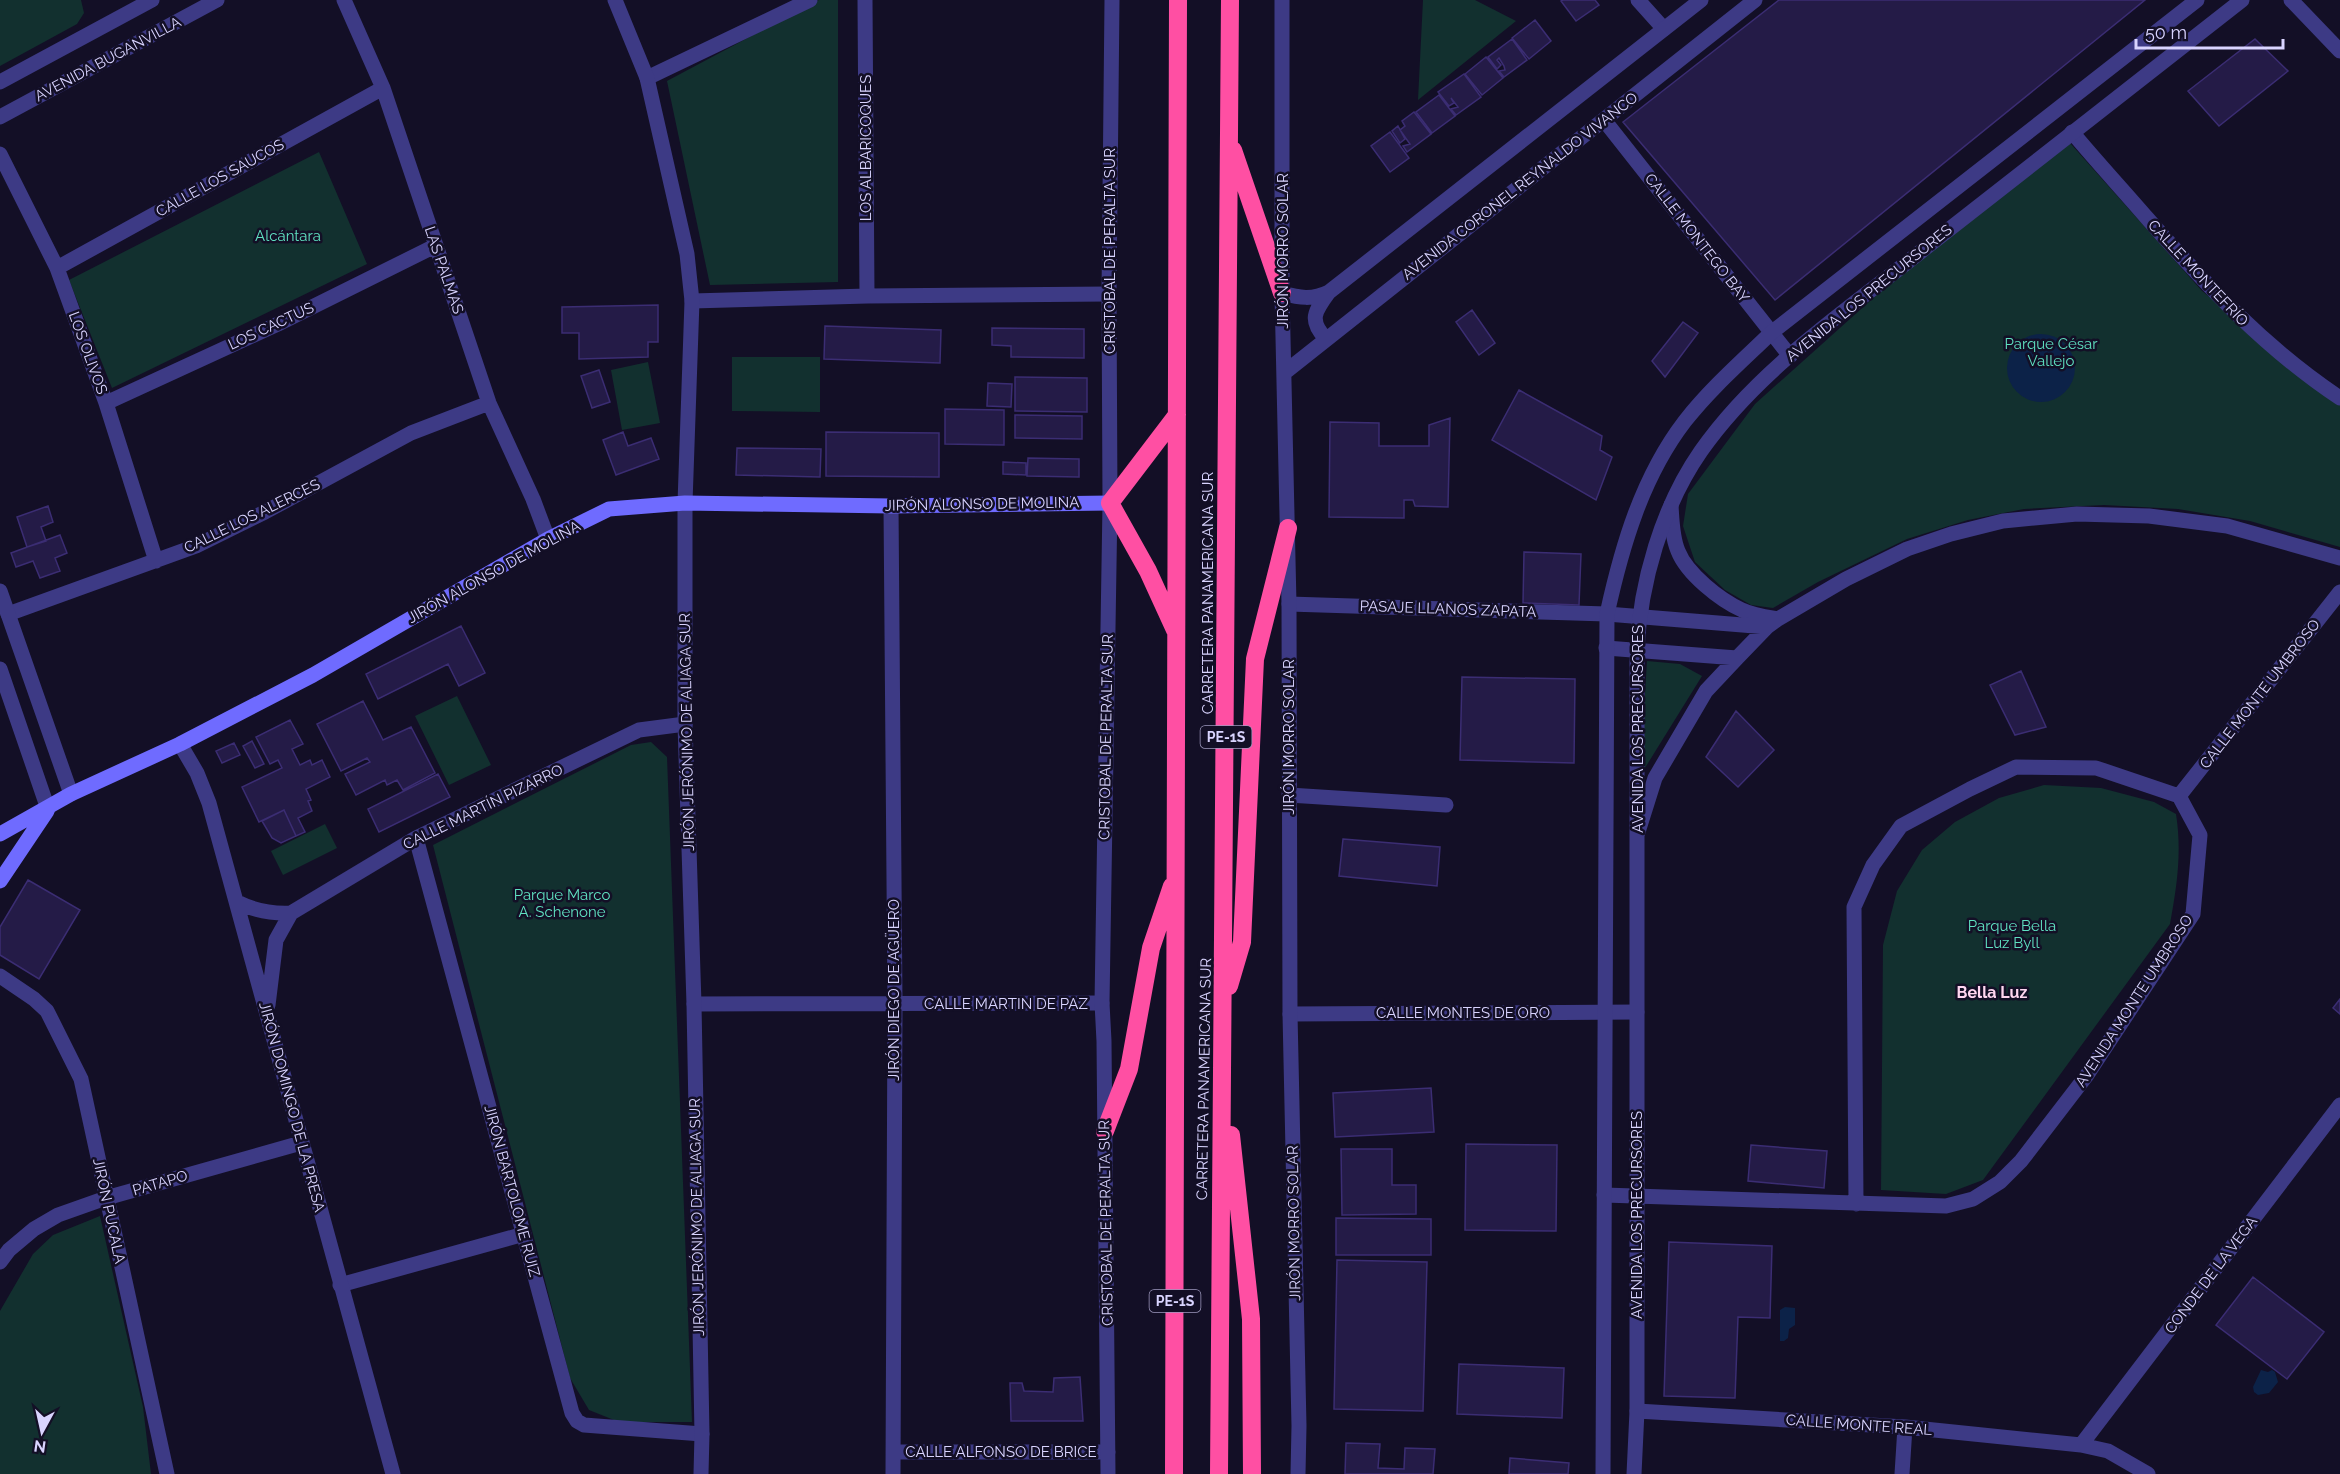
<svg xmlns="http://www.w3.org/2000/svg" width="2340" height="1474" viewBox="0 0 2340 1474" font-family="Raleway,sans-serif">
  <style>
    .green { fill: #12302f }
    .water { fill: #0c2248 }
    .building { fill: #241b47; stroke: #3b2d73; stroke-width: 1.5 }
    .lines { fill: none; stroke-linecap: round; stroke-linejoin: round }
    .pedestrian { stroke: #3d3a85; stroke-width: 15 }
    .minor { stroke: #3d3a85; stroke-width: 15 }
    .tertiary { stroke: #3d3a85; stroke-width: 15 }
    .secondary { stroke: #6f6bff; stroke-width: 15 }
    .motorway { stroke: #ff4fa3; stroke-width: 18 }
    .labels { text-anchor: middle; stroke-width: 5; stroke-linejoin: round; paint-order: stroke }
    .shield { fill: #130f26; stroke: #9e99be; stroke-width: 1.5 }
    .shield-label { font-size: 14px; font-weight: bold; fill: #d9d4ff }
    .street-label { font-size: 15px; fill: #d9d4ff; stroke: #130f26 }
    .park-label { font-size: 15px; fill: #5fe0c0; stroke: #130f26 }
    .neighbourhood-label { font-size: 16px; font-weight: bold; fill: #ffd6f0; stroke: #130f26 }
  </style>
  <rect width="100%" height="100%" fill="#130f26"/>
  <path class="green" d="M0,0H81L84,13L77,24L0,66Z
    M819,0H838V282L710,285L667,81Z
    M1423,0H1475L1516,21L1418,100Z
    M2070,143L2202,291L2340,401V547L2250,521L2178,509L2104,505L2024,509L1968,520L1907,539L1818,582L1773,608L1751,605L1725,590L1695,562L1683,526L1688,494L1755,404L1899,275Z
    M319,152L367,264L112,388L69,280Z
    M732,357H820V412L732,411Z
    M648,362L660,423L622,430L611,370Z
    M1647,661L1680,664L1702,676L1640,776Z
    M457,696L491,765L449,785L415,716Z
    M651,742L667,757L692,1422H619L589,1410L570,1378L433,845L631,745Z
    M2044,785L2101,788L2154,802L2176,814C2182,852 2177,886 2170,924L1983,1180L1946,1194L1881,1190L1883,945L1897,891L1922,850L1955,822L1999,798Z
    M325,824L337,848L283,875L271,851Z
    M100,1216L143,1407L151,1474H0V1311L33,1254L53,1235Z"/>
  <path class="water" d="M2007 368a34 34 0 1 1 68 0a34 34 0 1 1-68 0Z
    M1785,1307L1795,1308V1325L1789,1329L1788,1338L1784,1341H1780V1310Z
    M2261,1370L2268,1372L2272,1370L2275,1372L2278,1382L2269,1393L2258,1395L2254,1392L2253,1387Z"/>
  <path class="building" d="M1563,0H1595L1599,5L1576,21L1561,1Z
    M1779,0H2145L1775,300L1623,122Z
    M1535,20L1551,41L1529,59L1512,38Z
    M1512,39L1527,60L1504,77L1499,71L1505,70L1504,66L1499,58L1497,60L1501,65L1497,69L1488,57Z
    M2255,39L2288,71L2219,126L2188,91Z
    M1486,57L1503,78L1482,95L1465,74Z
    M1464,74L1481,97L1456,115L1451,109L1458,107L1451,98L1454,103L1449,106L1438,92Z
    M1439,95L1455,116L1432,133L1416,112Z
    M1414,112L1431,134L1407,152L1403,146L1410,144L1400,130L1405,126L1402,121Z
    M1398,126L1405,139L1400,143L1392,131Z
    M1390,132L1409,158L1390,172L1371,146Z
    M658,305V342H648V357L579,359V333H562V307Z
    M1472,310L1495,343L1479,355L1456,322Z
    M1683,322L1698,333L1665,377L1652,361Z
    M825,326L941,330L940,363L824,359Z
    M992,328L1084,329V358L1011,357V346L992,345Z
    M599,370L610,402L592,408L581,376Z
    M1015,377L1087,378V412L1015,411Z
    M988,383L1012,384L1011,407L987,406Z
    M1519,390L1602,436L1600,450L1612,457L1596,500L1492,440Z
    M945,409L1004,410V445L945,444Z
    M1015,415L1082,416V439L1015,438Z
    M1450,418L1448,507L1415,506L1413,500H1404V518L1329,517L1330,422L1379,423V446H1429V425Z
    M623,432L628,446L651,438L659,459L616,475L603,440Z
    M826,432L939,433V477L826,476Z
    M737,448L821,449L820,477L736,475Z
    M1028,458L1079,459V477L1027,476Z
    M1003,462L1026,463V475L1003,474Z
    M48,506L53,522L41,527L46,541L27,547L17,517Z
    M60,535L67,553L55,558L60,571L40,578L33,561L16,567L11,553Z
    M1524,552L1581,554L1579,605L1523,603Z
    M461,626L485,673L459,686L448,664L378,699L366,674Z
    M2021,671L2046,727L2015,735L1990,685Z
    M1462,677L1575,679L1574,763L1460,760Z
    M363,701L383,740L411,727L435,773L403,790L397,780L387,785L385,780L356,795L345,774L370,762L367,758L341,771L317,724Z
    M1736,711L1774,750L1738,787L1706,757Z
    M290,720L303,744L292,749L300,765L310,760L312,765L322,760L330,777L306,789L311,800L308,801L312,811L298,818L305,832L296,836L284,810L259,822L242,787L282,768L278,760L270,764L256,737Z
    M252,741L264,764L255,768L243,746Z
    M234,743L240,755L222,763L216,751Z
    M438,774L450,797L379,832L368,809Z
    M284,810L296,836L281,843L272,838L262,821Z
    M1343,839L1440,847L1437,886L1339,876Z
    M28,880L80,910L39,979L0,955V927Z
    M2340,999V1014L2333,1008Z
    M1431,1088L1434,1132L1335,1137L1333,1093Z
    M1466,1144L1557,1145L1556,1231L1465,1230Z
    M1751,1145L1827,1151L1824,1188L1748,1181Z
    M1341,1149H1392V1185H1416V1214L1342,1215Z
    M1336,1218L1431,1219V1255H1336Z
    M1669,1242L1772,1246L1770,1318L1738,1317L1735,1398L1664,1396Z
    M1337,1260L1427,1262L1423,1411L1334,1409Z
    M2253,1277L2324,1332L2287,1379L2216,1325Z
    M1459,1364L1564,1368L1562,1418L1457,1414Z
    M1080,1377L1083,1421H1011L1010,1383H1022L1024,1391L1053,1392L1054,1378Z
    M1346,1443L1380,1444L1378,1468L1404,1469L1405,1448L1435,1449L1433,1474H1345Z
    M1510,1458L1569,1463L1568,1474H1509Z"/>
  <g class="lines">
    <path class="pedestrian" d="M1289,604L1607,614
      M340,1285L524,1234"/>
    <path class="minor" d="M344,0L383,88L489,403L533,499L548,539
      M865,0L867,296
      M1638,0L1664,29
      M2291,0L2340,51
      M647,78L810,0
      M1604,120L1790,356
      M2072,132C2096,161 2122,189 2147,218C2206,285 2266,349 2340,398
      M0,154L57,268L106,403L156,561
      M57,268L383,88
      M692,301L867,296L1109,294
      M106,403L278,324L435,246
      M1671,505C1672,520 1672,537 1678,551C1687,574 1720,600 1742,610C1752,615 1766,617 1778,619
      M891,506L895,1004L893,1474
      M8,614L196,546L265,512L411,433L489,403
      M1607,614L1767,627
      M1606,648L1737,658
      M180,744L197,773L209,803L393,1474
      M1289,795L1446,805
      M2179,796L2340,592
      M1638,832L1655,778L1706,691L1737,658L1767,627L1778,619L1846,579L1907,549L1951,534L2003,521L2077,514L2149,516L2227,526L2340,558
      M416,838L572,1413L577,1421L584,1425L702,1434
      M237,902C255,911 271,914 291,913L416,838L639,730L685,724
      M694,1004L1102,1003
      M268,1005L276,940L291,913
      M1290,1014L1637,1012
      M1604,1195L1946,1206L1973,1199L2000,1182L2021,1161L2087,1075L2193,914L2200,835L2179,796L2096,768L2016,767L1970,789L1901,826L1873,865L1854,907L1856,1204
      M0,1262L9,1250L34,1229L58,1215L106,1198L301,1143
      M1637,1411L1905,1427L2081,1445L2108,1451L2148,1474
      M2081,1445L2340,1105
      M894,1452H1108
      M1902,1474L1905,1427"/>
    <path class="tertiary" d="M615,0L647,78L687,254L692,301L685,503V724L694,1004L702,1434L701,1474
      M1282,0V293L1289,604L1290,1014L1299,1426L1298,1474
      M0,82L152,0
      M0,117L217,0
      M1282,293C1300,298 1312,300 1329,292L1701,0
      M1326,339C1308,320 1315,311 1329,292
      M1284,373L1755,0
      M0,591L71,794
      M0,669L48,809
      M0,976L34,999L47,1011L81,1079L167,1474
      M1108,1474L1104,1041L1102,1003L1110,503L1109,294L1112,0
      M1603,1474L1607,614C1622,546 1642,477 1685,421C1711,388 1742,361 1771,333L2197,0
      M1634,1474L1637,1411V651C1640,583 1662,507 1701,451C1757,371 1843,313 1919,253C2026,168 2134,84 2242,0"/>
    <path class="secondary" d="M0,834L71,794L180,744L313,675L548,539L609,509L685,503L891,506L1110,503
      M0,881L47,811"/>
    <path class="motorway" d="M1233,150L1282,293
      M1175,630L1148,571L1110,503L1177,415
      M1229,986L1242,942L1255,659L1288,528
      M1105,1131L1129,1069L1151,948L1172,886
      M1231,1135L1251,1319L1252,1474
      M1174,1474L1178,0
      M1219,1474L1230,0"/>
  </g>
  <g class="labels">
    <g class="shield">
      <rect x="1200.5" y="726" width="51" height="22" rx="4.5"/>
      <rect x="1149.5" y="1290" width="51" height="22" rx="4.5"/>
    </g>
    <g class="shield-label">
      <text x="1226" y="742">PE-1S</text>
      <text x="1175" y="1306">PE-1S</text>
    </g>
    <g class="street-label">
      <text transform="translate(108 59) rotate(-28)" y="5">AVENIDA BUGANVILLA</text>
      <text transform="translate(866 148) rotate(-90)" y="5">LOS ALBARICOQUES</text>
      <text transform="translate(220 178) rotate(-29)" y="5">CALLE LOS SAUCOS</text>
      <text transform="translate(1520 186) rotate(-38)" y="5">AVENIDA CORONEL REYNALDO VIVANCO</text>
      <text transform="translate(1697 238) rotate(52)" y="5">CALLE MONTEGO BAY</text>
      <text transform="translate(1110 251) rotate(-90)" y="5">CRISTOBAL DE PERALTA SUR</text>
      <text transform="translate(1283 251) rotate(-90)" y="5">JIRÓN MORRO SOLAR</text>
      <text transform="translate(444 270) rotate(71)" y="5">LAS PALMAS</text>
      <text transform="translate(2198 273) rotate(47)" y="5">CALLE MONTEFRÍO</text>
      <text transform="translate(1869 293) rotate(-39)" y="5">AVENIDA LOS PRECURSORES</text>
      <text transform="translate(271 326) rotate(-25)" y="5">LOS CACTUS</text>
      <text transform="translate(88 353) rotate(70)" y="5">LOS OLIVOS</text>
      <text transform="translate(982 504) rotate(-1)" y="5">JIRÓN ALONSO DE MOLINA</text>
      <text transform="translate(252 516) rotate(-26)" y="5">CALLE LOS ALERCES</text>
      <text transform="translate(494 572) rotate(-29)" y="5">JIRÓN ALONSO DE MOLINA</text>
      <text transform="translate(1208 593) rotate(-90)" y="5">CARRETERA PANAMERICANA SUR</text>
      <text transform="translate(1448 609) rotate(2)" y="5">PASAJE LLANOS ZAPATA</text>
      <text transform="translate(2260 694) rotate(-52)" y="5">CALLE MONTE UMBROSO</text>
      <text transform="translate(1638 729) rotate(-90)" y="5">AVENIDA LOS PRECURSORES</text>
      <text transform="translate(687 732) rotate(-91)" y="5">JIRÓN JERÓNIMO DE ALIAGA SUR</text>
      <text transform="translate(1106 737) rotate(-89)" y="5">CRISTOBAL DE PERALTA SUR</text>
      <text transform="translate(1289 737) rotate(-90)" y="5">JIRÓN MORRO SOLAR</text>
      <text transform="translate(483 807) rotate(-26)" y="5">CALLE MARTÍN PIZARRO</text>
      <text transform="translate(894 990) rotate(-90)" y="5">JIRÓN DIEGO DE AGÜERO</text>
      <text transform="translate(2134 1001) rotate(-57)" y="5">AVENIDA MONTE UMBROSO</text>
      <text x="1006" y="1009">CALLE MARTIN DE PAZ</text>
      <text x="1463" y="1018">CALLE MONTES DE ORO</text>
      <text transform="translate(1204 1079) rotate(-89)" y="5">CARRETERA PANAMERICANA SUR</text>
      <text transform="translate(292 1107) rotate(75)" y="5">JIRÓN DOMINGO DE LA PRESA</text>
      <text transform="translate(160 1183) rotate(-16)" y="5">PATAPO</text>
      <text transform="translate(512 1191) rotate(75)" y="5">JIRÓN BARTOLOME RUIZ</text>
      <text transform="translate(109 1211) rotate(78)" y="5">JIRÓN PUCALA</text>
      <text transform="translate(1637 1215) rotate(-90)" y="5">AVENIDA LOS PRECURSORES</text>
      <text transform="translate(697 1217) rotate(-91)" y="5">JIRÓN JERÓNIMO DE ALIAGA SUR</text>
      <text transform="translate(1106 1223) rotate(-91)" y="5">CRISTOBAL DE PERALTA SUR</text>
      <text transform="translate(1294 1223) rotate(-91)" y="5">JIRÓN MORRO SOLAR</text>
      <text transform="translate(2211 1275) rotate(-53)" y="5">CONDE DE LA VEGA</text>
      <text transform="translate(1859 1425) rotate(4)" y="5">CALLE MONTE REAL</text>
      <text x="1001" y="1457">CALLE ALFONSO DE BRICE</text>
    </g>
    <g class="park-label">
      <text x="288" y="241">Alcántara</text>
      <text x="2051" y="349">Parque César<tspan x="2051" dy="17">Vallejo</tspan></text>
      <text x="562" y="900">Parque Marco<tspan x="562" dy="17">A. Schenone</tspan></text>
      <text x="2012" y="931">Parque Bella<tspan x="2012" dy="17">Luz Byll</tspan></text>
    </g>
    <g class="neighbourhood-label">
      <text x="1992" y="998">Bella Luz</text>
    </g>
  </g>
  <g transform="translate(42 1432) rotate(188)" stroke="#130f26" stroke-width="4.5" paint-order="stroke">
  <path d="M0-4.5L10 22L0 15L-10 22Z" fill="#d9d4ff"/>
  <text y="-9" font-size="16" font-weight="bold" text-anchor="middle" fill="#d9d4ff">N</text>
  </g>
  <path d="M2136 39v9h147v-9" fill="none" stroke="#d9d4ff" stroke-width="3"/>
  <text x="2145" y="39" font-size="18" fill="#d9d4ff" stroke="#130f26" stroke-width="4.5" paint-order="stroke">50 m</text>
</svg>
